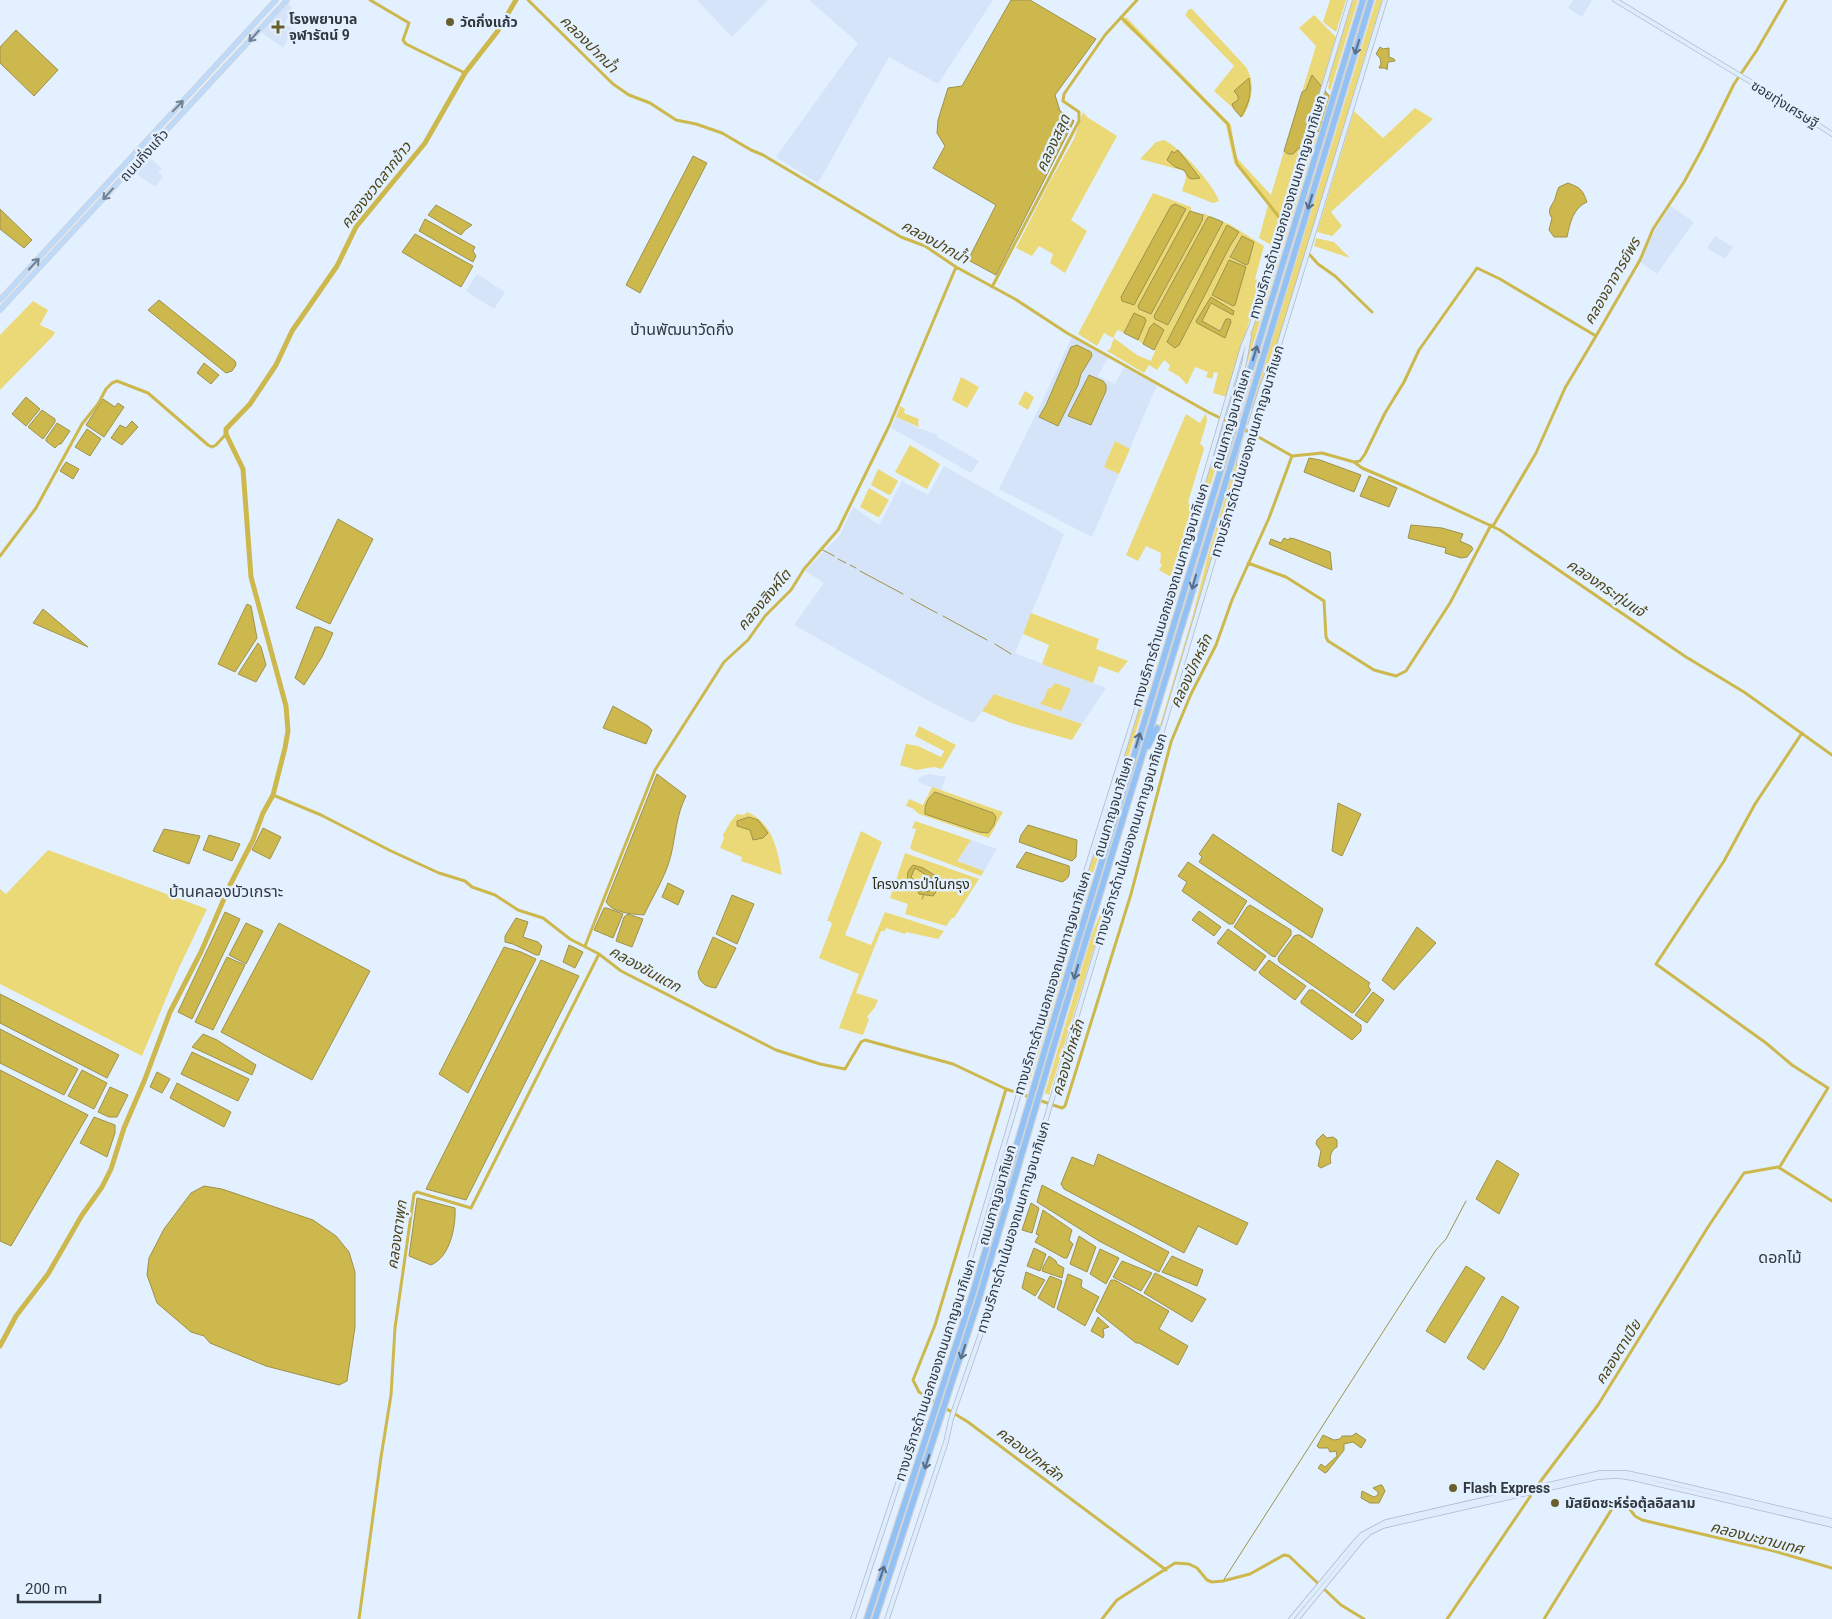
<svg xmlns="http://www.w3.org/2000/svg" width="1832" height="1619" viewBox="0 0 1832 1619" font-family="Roboto,'Noto Sans Thai',sans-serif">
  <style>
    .built { fill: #d5e4f8 }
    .green { fill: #ebd877; fill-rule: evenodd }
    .water { fill: #cdb84e; stroke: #9e924a; fill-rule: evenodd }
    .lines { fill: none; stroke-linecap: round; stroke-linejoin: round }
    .stream { stroke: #9e924a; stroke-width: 1 }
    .canal { stroke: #cdb84e; stroke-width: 3 }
    .river { stroke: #cdb84e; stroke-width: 5 }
    .secondary-casing { stroke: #acbbcd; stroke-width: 5.5 }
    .primary-casing { stroke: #d2d3d5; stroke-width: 6 }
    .motorway-casing { stroke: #d2d3d5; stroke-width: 8 }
    .secondary { stroke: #deecfc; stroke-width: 4 }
    .primary { stroke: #bedafa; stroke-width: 4.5 }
    .motorway { stroke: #92c1f6; stroke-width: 5.5 }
    .motorway-bridge-casing { stroke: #d2d3d5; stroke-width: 8; stroke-linecap: butt }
    .motorway-bridge { stroke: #92c1f6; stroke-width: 5.5 }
    .oneway { stroke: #708193 }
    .oneway2 { stroke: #586f88 }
    .poi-dot { fill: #695f2b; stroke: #e3f0ff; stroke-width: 2 }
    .labels { text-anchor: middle; stroke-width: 5; stroke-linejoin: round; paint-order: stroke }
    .poi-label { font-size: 14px; font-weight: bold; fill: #31383f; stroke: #e3f0ff; text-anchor: start }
    .street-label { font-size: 14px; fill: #31383f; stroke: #e3f0ff }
    .park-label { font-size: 14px; fill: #2e2b18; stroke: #e3f0ff }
    .water-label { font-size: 15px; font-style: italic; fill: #4e461a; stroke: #e3f0ff }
    .quarter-label { font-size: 16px; fill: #31383f; stroke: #e3f0ff }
  </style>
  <rect width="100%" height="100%" fill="#e3f0ff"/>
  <path class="built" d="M697,0H768L732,37Z
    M809,0H993L938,84L889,57L818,183L776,157L858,43Z
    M1573,0H1592L1582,17L1568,8Z
    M288,3L292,7L285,24L293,29L283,48L261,32Z
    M148,156L162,169L158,173L163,176L156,187L133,172Z
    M1670,207H1672L1694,222L1657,274L1640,262L1652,235Z
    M1715,236L1733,247L1725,259L1707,248Z
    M477,274L505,292L494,309L466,291Z
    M1072,337L1108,358L1098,376L1115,384L1124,367L1157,385L1092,537L999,489L1040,406Z
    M896,417L916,427L938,435L937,437L979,461L971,473L891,428Z
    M944,466L1064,534L1015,653L1106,688L1082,724L995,694L973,723L927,700L794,625L824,583L805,571L840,535L853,507L879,525L902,481L928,495Z
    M929,774L946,777L941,791L918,782L920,777Z
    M971,840L997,849L984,871L957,861Z"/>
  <path class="green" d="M1330,0H1346L1336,32L1323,22Z
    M1353,0H1358L1330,91L1328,88L1329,83L1328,79Z
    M1376,0H1382L1276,349L1264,379L1254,409L1252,408L1269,350Z
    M1189,9H1192L1246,67C1256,83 1252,101 1243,117L1214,91L1234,66L1185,15Z
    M1314,15L1336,37L1321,87L1312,76L1306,91L1302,92L1316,46L1299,28Z
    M1126,17L1231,125L1236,157L1271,195L1284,151L1288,154L1318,132L1236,400L1234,399L1251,334L1306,152L1301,150L1273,246L1259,238L1268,205L1234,163L1226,125L1156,53L1122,22Z
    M1415,108L1433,119L1331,212L1342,226L1332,236L1317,232L1354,111L1383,138Z
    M1083,112L1087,117L1117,136L1071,220L1087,231L1065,273L1050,263L1053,254L1039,246L1032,256L1016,248L1049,183L1074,139Z
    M1164,140C1180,147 1214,185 1219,201L1213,203L1182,191L1186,178L1185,172L1181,170L1140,159L1156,142Z
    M1153,193L1191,207V210L1138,306L1157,304L1202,221L1203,213L1211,217H1208L1203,226L1154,316L1169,325L1223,222L1229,224L1264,246L1255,279L1261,281L1227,397L1213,393L1218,373L1214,372L1212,379L1206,377L1208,372L1195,367L1187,385L1180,377L1168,370L1170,365L1164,360L1157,370L1149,365L1144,373L1107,351L1110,349L1114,338L1137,355L1151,361L1155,351L1154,350L1164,330L1150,327L1143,344L1138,340L1146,321L1134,313L1124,333L1119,330L1117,331L1113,338L1104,333L1097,346L1078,334ZM1237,236L1230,246L1179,345L1167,342L1192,294ZM1242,236L1254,242L1248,264L1246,265L1232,259L1230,255ZM1246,267L1235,305L1233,306L1222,301ZM1211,298L1233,315L1211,303L1202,321L1220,331L1221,325L1225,338L1196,321Z
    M1316,238L1334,242L1350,258L1314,246Z
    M33,301L48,310L40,325L55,332L53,336L0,390V335Z
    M961,377L979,387L967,408L952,400Z
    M1025,391L1034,397L1028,410L1018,404Z
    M900,406L905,409L904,413L919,419L918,423L919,427L896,417Z
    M1206,413L1207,421L1200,444L1203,446L1204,449L1188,502L1190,506L1193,507L1173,574L1169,576L1159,570L1162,565L1160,563L1161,553L1146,546L1138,561L1126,555L1186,414L1200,423Z
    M1228,427L1040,1049L1028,1087L1024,1085L1124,752L1157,652L1162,627L1210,468L1216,459L1226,429Z
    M1244,436L1238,461V471L1127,840L1126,839L1192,618L1208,555Z
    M1115,441L1130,449L1119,474L1104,467Z
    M910,445L940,464L927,489L895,472Z
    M878,469L898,481L891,494L889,495L871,485Z
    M869,488L889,500L880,516L878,517L860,507Z
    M1031,613L1099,639L1096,649L1128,661L1118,673L1099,666L1093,683L1042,664L1049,645L1023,634Z
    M1055,683L1071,689L1061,711L1040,704L1044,699L1048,688L1050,689Z
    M994,694L1082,724L1072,740L1011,723L982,711Z
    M919,726L956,745L942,769L934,767L916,770L900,765L906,744L918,746L941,757L944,751L915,736Z
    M932,787L1003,812L989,838L919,814L912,808L906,806L909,799L923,805ZM936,792L993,813L925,811L930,795Z
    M747,812C773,822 778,852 782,875L741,861L742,857L720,848L724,838L723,835L731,821L737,814L744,815Z
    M915,821L971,840L957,861L984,871L981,876L912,850L910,848L916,829L912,828Z
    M861,831L882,842L845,935L871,945L885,912L944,931L938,939L906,932L905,934L886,928L885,931H881L856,993L878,1000L875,1007L867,1017L869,1019L863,1035L839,1028L859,974L819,958L832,924L830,921H827Z
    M48,850L207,909L177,972L142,1056L0,984V889L6,894Z
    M905,853L979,879L954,918H952L946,926L905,914L908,904L890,898Z
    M1111,888L1112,889L1109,899L1049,1095L1045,1093L1092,934Z"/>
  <path class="water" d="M1011,0H1030L1096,39L1055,95L1060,111L1074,121L996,275L968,260L996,205L933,168L945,146L937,133L938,120L948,88L962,86Z
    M16,30L58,70L34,96L0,63V47Z
    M1380,47L1383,49L1389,48V57L1394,59L1395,61L1388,62L1387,70L1385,68H1379L1381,64L1380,58L1376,54Z
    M1312,75L1336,104L1328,129L1316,132L1293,154H1288L1284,151L1302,92L1306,90Z
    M1249,78C1252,93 1249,104 1241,117L1234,109L1232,104L1238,100V96L1234,91Z
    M1178,150L1200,178L1192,179L1189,178L1184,170L1175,167L1167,160L1172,151L1174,153Z
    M693,156L707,163L640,293L626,285Z
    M1568,183C1581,188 1582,189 1587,202C1573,208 1570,223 1567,237H1554L1549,230L1552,218C1546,210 1552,206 1555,199C1556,195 1557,191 1559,187Z
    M1175,204L1186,209L1134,305L1122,301L1121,297L1171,206Z
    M436,205L472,225L465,230L461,235L428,215Z
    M0,209L32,240L24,248L0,229Z
    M1190,211L1203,215L1202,221L1151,314L1139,309L1138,306Z
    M1208,217H1211L1223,222L1168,325L1155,319L1154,316Z
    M425,219L475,247L473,251L476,256L473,262L419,231Z
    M1227,225L1239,232L1230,246L1179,345L1175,348L1167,342Z
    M415,234L473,266L461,287L402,252Z
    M1242,236L1254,242L1248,264L1246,265L1230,257Z
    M1229,260L1246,267L1235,305L1233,306L1212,295Z
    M1211,297L1234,311L1233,315L1211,303L1202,321L1220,331L1226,319H1230L1231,322L1225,338L1197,323L1196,321Z
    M159,300L235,361L236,365L232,371L226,373L148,310Z
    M1134,313L1145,318L1146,321L1138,340L1124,333Z
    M1154,323L1164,330L1154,350L1143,344L1150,327Z
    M1077,345L1091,352L1092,356L1081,374L1078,385L1058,426L1039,417L1046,405L1071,347Z
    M204,363L219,375L211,384L197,373Z
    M1089,375L1103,381L1106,385V391L1091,425L1068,416Z
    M26,397L40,409L26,426L12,414Z
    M103,399L115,407L118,403L124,407L104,437L86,425Z
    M42,410L55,419V422L43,439L28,427Z
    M132,421L138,427L122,445L111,438L120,425L126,428Z
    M57,423L70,431L61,444H59L55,448L46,441V439Z
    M87,429L101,439L90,456L75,447Z
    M1309,458L1320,460L1361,475L1354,492L1304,472Z
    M66,462L79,469L73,479L60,471Z
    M1369,476L1397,488L1389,507L1360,496Z
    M338,519L373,539L330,624L296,608Z
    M1411,525L1442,528L1463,534L1460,541L1471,546L1473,549L1467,557L1461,558L1445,553L1446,548L1408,538Z
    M1284,538L1288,540L1290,538L1295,539L1330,552L1332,570L1269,544L1271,539L1281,543Z
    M247,604L251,606L257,638L235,672L218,664Z
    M43,609L88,647L33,623Z
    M315,627H319L333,633L322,657L304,685L295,678Z
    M258,643L261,647L266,665L256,682L238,674Z
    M613,706L648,726L652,730L646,744L603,728Z
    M657,774L686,796C676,816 676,834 671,855C666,876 653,896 644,915C631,914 613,913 606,902Z
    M935,792L993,813L996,817L994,825L988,833L979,832L925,814C924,805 929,796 935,792Z
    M1338,803L1361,814L1342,856L1332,851Z
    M749,817L758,820L768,833L763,838L753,840L750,830L737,826V821Z
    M1028,825L1077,840L1076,857L1072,861L1019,842L1021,835Z
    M263,828L281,837L270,859L252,850Z
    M164,829L200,836L189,864L153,851Z
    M1213,834L1323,909L1312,938L1199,862L1202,857L1199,854Z
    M209,835L240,844L232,861L203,850Z
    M1026,852L1069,866C1070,874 1070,878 1062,882L1016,867Z
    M1188,862L1247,901L1233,924H1229L1182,891L1187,882L1178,876Z
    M913,865L923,868L941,879V885L933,896L919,894C913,882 900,879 913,865ZM915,868L937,882V885L927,892L924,891L922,882H916L911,877Z
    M668,883L684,891L678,905L662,897Z
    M732,895L754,904L737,944L716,934Z
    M1250,905L1291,930V935L1275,957L1272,956L1234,927L1247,907Z
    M604,908H607L623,914L613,938L594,930Z
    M1199,911L1221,927L1214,936L1192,920Z
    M225,912L240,919L192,1019L178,1012Z
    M628,914L643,919L632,947L616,941L624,917Z
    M516,918L528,922L523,937L538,942L542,946L539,955H536L513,944L505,942V936Z
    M246,923L263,931L246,964L229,955Z
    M279,923L370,971L312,1080L221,1032Z
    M1417,927L1436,943L1394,990L1382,980Z
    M1228,929L1266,956L1255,971L1217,943Z
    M1297,935H1300L1370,983L1368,986L1371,990L1354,1012L1352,1013L1279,962L1278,959L1279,956L1294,936Z
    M713,937L736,948L716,988C706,987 699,983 698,972Z
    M569,945L583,952L575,968L563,962Z
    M504,947L521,952L536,959L468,1093L439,1074Z
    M227,957L245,965L213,1030L195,1022Z
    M541,960L579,976L466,1200L426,1189Z
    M1269,960L1306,986L1295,1000L1260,974L1259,972Z
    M1309,990H1313L1361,1025V1031L1352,1040L1301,1003V1001Z
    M1373,992L1384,1000L1367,1023L1355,1015Z
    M0,994L119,1055L107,1078L0,1023Z
    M0,1029L78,1069L64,1095L0,1063Z
    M203,1034L217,1040L256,1065L252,1075L192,1047Z
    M192,1052L249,1079L238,1101L181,1074Z
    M0,1070L88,1115L11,1246L0,1241Z
    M82,1070L107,1083L94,1109L68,1096Z
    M157,1072L170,1079L162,1093L150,1087Z
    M177,1083L231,1112L224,1127L170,1098Z
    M110,1087L128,1095L117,1117H109L98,1112Z
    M94,1117L115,1125V1133L107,1157L80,1143Z
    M1323,1134L1327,1138L1333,1137L1337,1140V1147C1331,1150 1329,1157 1331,1163L1321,1168L1318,1166L1321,1151L1316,1144L1317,1140Z
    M1098,1154L1248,1223L1237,1245L1198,1226L1184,1253L1064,1189L1061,1184L1072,1157L1094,1166Z
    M1497,1160L1519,1174L1499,1214L1476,1199Z
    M1042,1185L1169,1252L1159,1272L1099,1241L1037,1202Z
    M204,1186L222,1189L313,1220L336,1236L349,1252L355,1272V1327L347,1381L339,1385L266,1366L210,1343L204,1336L191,1332L157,1303L147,1275L149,1258L164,1229L191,1193Z
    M417,1198L455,1208C456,1227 450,1257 431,1265L409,1256Z
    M1031,1203L1039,1208L1032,1233L1022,1230Z
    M1043,1210L1072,1230L1069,1240L1073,1244L1067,1258H1064L1035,1242L1039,1235L1036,1234Z
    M1079,1236L1096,1247L1087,1272L1070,1264Z
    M1034,1248L1046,1254L1040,1271L1027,1266Z
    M1100,1249L1119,1258L1106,1284L1090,1274Z
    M1049,1256L1056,1261L1057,1264L1064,1268L1062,1278L1042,1271L1043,1267Z
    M1172,1256L1203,1270L1197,1286L1162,1272Z
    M1122,1261L1152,1273L1141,1291L1113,1277Z
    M1466,1266L1485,1278L1445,1343L1426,1331Z
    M1026,1272L1045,1280L1035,1296L1022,1288Z
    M1155,1273L1206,1299L1192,1322L1144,1293Z
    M1068,1274L1082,1280L1081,1287L1099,1297L1085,1326L1057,1309Z
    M1050,1276L1062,1281L1054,1308L1038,1298Z
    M1111,1280H1115L1169,1311L1159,1329L1188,1346L1178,1365L1139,1343H1136L1096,1311Z
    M1502,1296L1519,1307L1501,1342L1484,1370L1467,1358Z
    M1098,1317L1109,1327L1103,1329L1104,1335L1103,1338L1091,1331Z
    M1356,1433L1366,1440L1361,1448L1353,1442L1344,1444V1450L1327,1472L1325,1473L1318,1468L1321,1464L1325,1467L1337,1456L1336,1451L1330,1452L1328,1448H1319L1317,1446L1323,1435L1334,1440L1340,1439L1342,1436H1352Z
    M1380,1485H1382L1385,1491L1379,1503H1370L1361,1498L1362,1491L1374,1497L1378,1495V1492L1373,1488Z"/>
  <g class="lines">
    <path class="stream" d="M821,549L834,556
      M838,559L846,563
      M850,565L856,568
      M860,571L903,594
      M911,599L937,613
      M943,616L987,640
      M995,644L1011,654
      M922,899L924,895
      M1223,1581L1406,1296L1436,1250L1446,1239L1466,1201"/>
    <path class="canal" d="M370,0L409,23L403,40L406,44L465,73
      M528,0L613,84L629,95L650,103L676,120L696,124L722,133L751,150L763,155L901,237L925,246L956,267L1015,299L1067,333L1208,412L1255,435L1292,456L1322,453L1354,462L1362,468L1409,488L1500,530L1686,657L1744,692L1832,755
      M1121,17L1228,124L1237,164L1279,217
      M1310,255L1318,264L1335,276L1372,312
      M992,287L1079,121V112L1063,101L1064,94L1105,35L1137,0
      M1354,462L1360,461L1365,454L1385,413L1404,382L1419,350L1477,268L1500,279L1596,336L1640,260L1653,229L1684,182L1702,149L1734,84L1757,50L1786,0
      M1493,526L1536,453L1565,388L1596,336
      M0,556L36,508L82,424L98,404L106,389L112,383L117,381L148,393L208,445L212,447L216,445L226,434
      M1248,563L1286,577L1321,599L1324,601L1326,637L1328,641L1374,670L1396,676L1406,671L1450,603L1491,525
      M273,795L321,815L391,851L439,873L465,881L472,887L495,895L518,910L543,918L570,939L599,954L621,971L776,1050L820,1064L845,1069L861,1042L865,1040L953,1064L1006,1089L1062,1108L1065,1106L1131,894L1171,742L1191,694L1216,645L1232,600L1269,518L1292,456
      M585,946L655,770L724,662L748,640L765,616L791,590L804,569L838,530L889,426L956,267
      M1006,1089L935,1325L913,1380L919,1392L968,1422L1166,1570
      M1779,1168L1828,1088L1792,1065L1766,1043L1656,964L1724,861L1755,804L1802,733
      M359,1619L381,1457L391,1395L395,1328L414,1194L417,1192L471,1208L599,954
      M1102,1619L1117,1600L1175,1563L1189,1564L1197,1568L1207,1580L1212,1582L1223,1581L1250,1574L1284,1555L1289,1556L1341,1605L1364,1619
      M1447,1619L1540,1482L1598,1405L1708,1227L1744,1173L1778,1167L1832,1201
      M1544,1619L1618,1499H1622L1635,1516L1642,1520L1774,1551L1832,1568"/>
    <path class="river" d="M0,1346L16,1316L48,1274L82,1215L102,1187L111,1169L124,1128L145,1079L170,1012L201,952L230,885L253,840L263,813L273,795L285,748L288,731L286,706L251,577L243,469L226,434V429L250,404L276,365L292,331L337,266L356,227L425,143L465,73L497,32L516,0"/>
    <g class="secondary-casing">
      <path id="secondary" d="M1615,0L1751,82L1832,134
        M1249,336L1244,364L1229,415L1246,426L1248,427L1250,425L1262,386L1271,365
        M1211,460L1216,457L1225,427L1229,425L1246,435L1239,462V464L1243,466
        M853,1619L953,1317L1065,938L1142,692L1243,346L1251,327L1350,0
        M887,1619L946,1442L951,1419L987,1316L1222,531L1385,0
        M1291,1619L1355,1542L1363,1534L1386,1522L1600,1473H1627L1664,1481L1832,1521
        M1297,1619L1361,1541L1369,1533L1383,1526L1598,1477L1618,1476L1632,1478L1832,1525"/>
    </g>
    <g class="primary-casing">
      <path id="primary" d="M0,300L276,0
        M0,310L287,0"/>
    </g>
    <g class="motorway-casing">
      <path id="motorway" d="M1236,417L1363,0
        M1244,420L1371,0
        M1148,746L1157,728
        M867,1619L973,1293L1052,1026L1232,433
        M875,1619L980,1295L1062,1018L1240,435"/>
    </g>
    <use href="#secondary" class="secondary"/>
    <use href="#primary" class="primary"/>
    <use href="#motorway" class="motorway"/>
    <g class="motorway-bridge-casing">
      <path id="motorway-bridge" d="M1232,433L1236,417
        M1240,435L1244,420"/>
    </g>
    <use href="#motorway-bridge" class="motorway-bridge"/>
  </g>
  <defs><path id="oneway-shaft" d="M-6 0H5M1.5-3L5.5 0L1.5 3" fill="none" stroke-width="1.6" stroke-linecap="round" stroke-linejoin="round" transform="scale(1.25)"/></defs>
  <g class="oneway">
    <use href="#oneway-shaft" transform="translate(254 36) rotate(132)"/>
    <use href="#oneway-shaft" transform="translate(178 106) rotate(-46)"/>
    <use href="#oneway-shaft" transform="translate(108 194) rotate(132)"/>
    <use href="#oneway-shaft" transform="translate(34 264) rotate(-47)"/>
  </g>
  <g class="oneway2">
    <use href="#oneway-shaft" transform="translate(1357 47) rotate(107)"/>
    <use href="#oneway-shaft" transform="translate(1310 202) rotate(107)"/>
    <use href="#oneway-shaft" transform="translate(1255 353) rotate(-73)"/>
    <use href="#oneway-shaft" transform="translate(1194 582) rotate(106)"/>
    <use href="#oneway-shaft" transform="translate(1138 740) rotate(-73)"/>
    <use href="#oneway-shaft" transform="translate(1076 972) rotate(107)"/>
    <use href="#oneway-shaft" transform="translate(963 1352) rotate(108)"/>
    <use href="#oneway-shaft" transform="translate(927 1462) rotate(108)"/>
    <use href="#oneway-shaft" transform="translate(882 1573) rotate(-72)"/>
  </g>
  <g class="poi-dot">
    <circle cx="450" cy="22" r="5"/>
    <path d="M275.5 19.5h5v5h5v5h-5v5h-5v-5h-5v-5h5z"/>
    <circle cx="1453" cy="1488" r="5"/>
    <circle cx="1555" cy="1503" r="5"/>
  </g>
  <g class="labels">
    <g class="poi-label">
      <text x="289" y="24">โรงพยาบาล<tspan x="289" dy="16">จุฬารัตน์ 9</tspan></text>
      <text x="460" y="27">วัดกิ่งแก้ว</text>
      <text x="1463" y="1493">Flash Express</text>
      <text x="1565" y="1508">มัสยิดซะห์ร่อตุ้ลอิสลาม</text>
    </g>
    <g class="street-label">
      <text transform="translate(1785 104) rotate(32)" y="5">ซอยทุ่งเศรษฐี</text>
      <text transform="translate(144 155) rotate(-48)" y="5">ถนนกิ่งแก้ว</text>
      <text transform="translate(1287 207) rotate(-73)" y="5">ทางบริการด้านนอกของถนนกาญจนาภิเษก</text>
      <text transform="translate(1231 419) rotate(-73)" y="5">ถนนกาญจนาภิเษก</text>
      <text transform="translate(1247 451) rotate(-73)" y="5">ทางบริการด้านในของถนนกาญจนาภิเษก</text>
      <text transform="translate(1170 595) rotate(-73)" y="5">ทางบริการด้านนอกของถนนกาญจนาภิเษก</text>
      <text transform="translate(1113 807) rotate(-73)" y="5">ถนนกาญจนาภิเษก</text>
      <text transform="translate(1130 839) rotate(-73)" y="5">ทางบริการด้านในของถนนกาญจนาภิเษก</text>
      <text transform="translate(1052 983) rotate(-73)" y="5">ทางบริการด้านนอกของถนนกาญจนาภิเษก</text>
      <text transform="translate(997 1195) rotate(-74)" y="5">ถนนกาญจนาภิเษก</text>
      <text transform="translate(1013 1227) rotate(-73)" y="5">ทางบริการด้านในของถนนกาญจนาภิเษก</text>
      <text transform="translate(935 1370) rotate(-72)" y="5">ทางบริการด้านนอกของถนนกาญจนาภิเษก</text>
    </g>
    <g class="park-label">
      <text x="921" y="889">โครงการป่าในกรุง</text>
    </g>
    <g class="water-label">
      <text transform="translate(589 44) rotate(45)" y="5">คลองปากน้ำ</text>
      <text transform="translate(1053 143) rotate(-65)" y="5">คลองสลุด</text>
      <text transform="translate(376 185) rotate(-52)" y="5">คลองชวดลากข้าว</text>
      <text transform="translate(935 242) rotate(29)" y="5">คลองปากน้ำ</text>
      <text transform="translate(1612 281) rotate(-60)" y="5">คลองอาจารย์พร</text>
      <text transform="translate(1606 588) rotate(34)" y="5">คลองกระทุ่มแจ้</text>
      <text transform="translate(764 600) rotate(-50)" y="5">คลองสิงห์โต</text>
      <text transform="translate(1191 671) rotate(-65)" y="5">คลองปักหลัก</text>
      <text transform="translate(645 969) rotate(29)" y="5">คลองขันแตก</text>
      <text transform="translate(1068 1058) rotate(-73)" y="5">คลองปักหลัก</text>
      <text transform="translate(397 1235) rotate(-82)" y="5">คลองตาพุก</text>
      <text transform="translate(1618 1352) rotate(-58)" y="5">คลองตาเปีย</text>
      <text transform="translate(1030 1454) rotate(37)" y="5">คลองปักหลัก</text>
      <text transform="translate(1757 1538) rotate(14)" y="5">คลองมะขามเทศ</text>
    </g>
    <g class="quarter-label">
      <text x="682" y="335">บ้านพัฒนาวัดกิ่ง</text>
      <text x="226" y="897">บ้านคลองบัวเกราะ</text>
      <text x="1780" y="1263">ดอกไม้</text>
    </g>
  </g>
  <path d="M18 1594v8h82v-8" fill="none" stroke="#31383f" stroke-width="2.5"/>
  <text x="25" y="1594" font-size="15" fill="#31383f" stroke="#e3f0ff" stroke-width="4" paint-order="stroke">200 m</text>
</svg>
